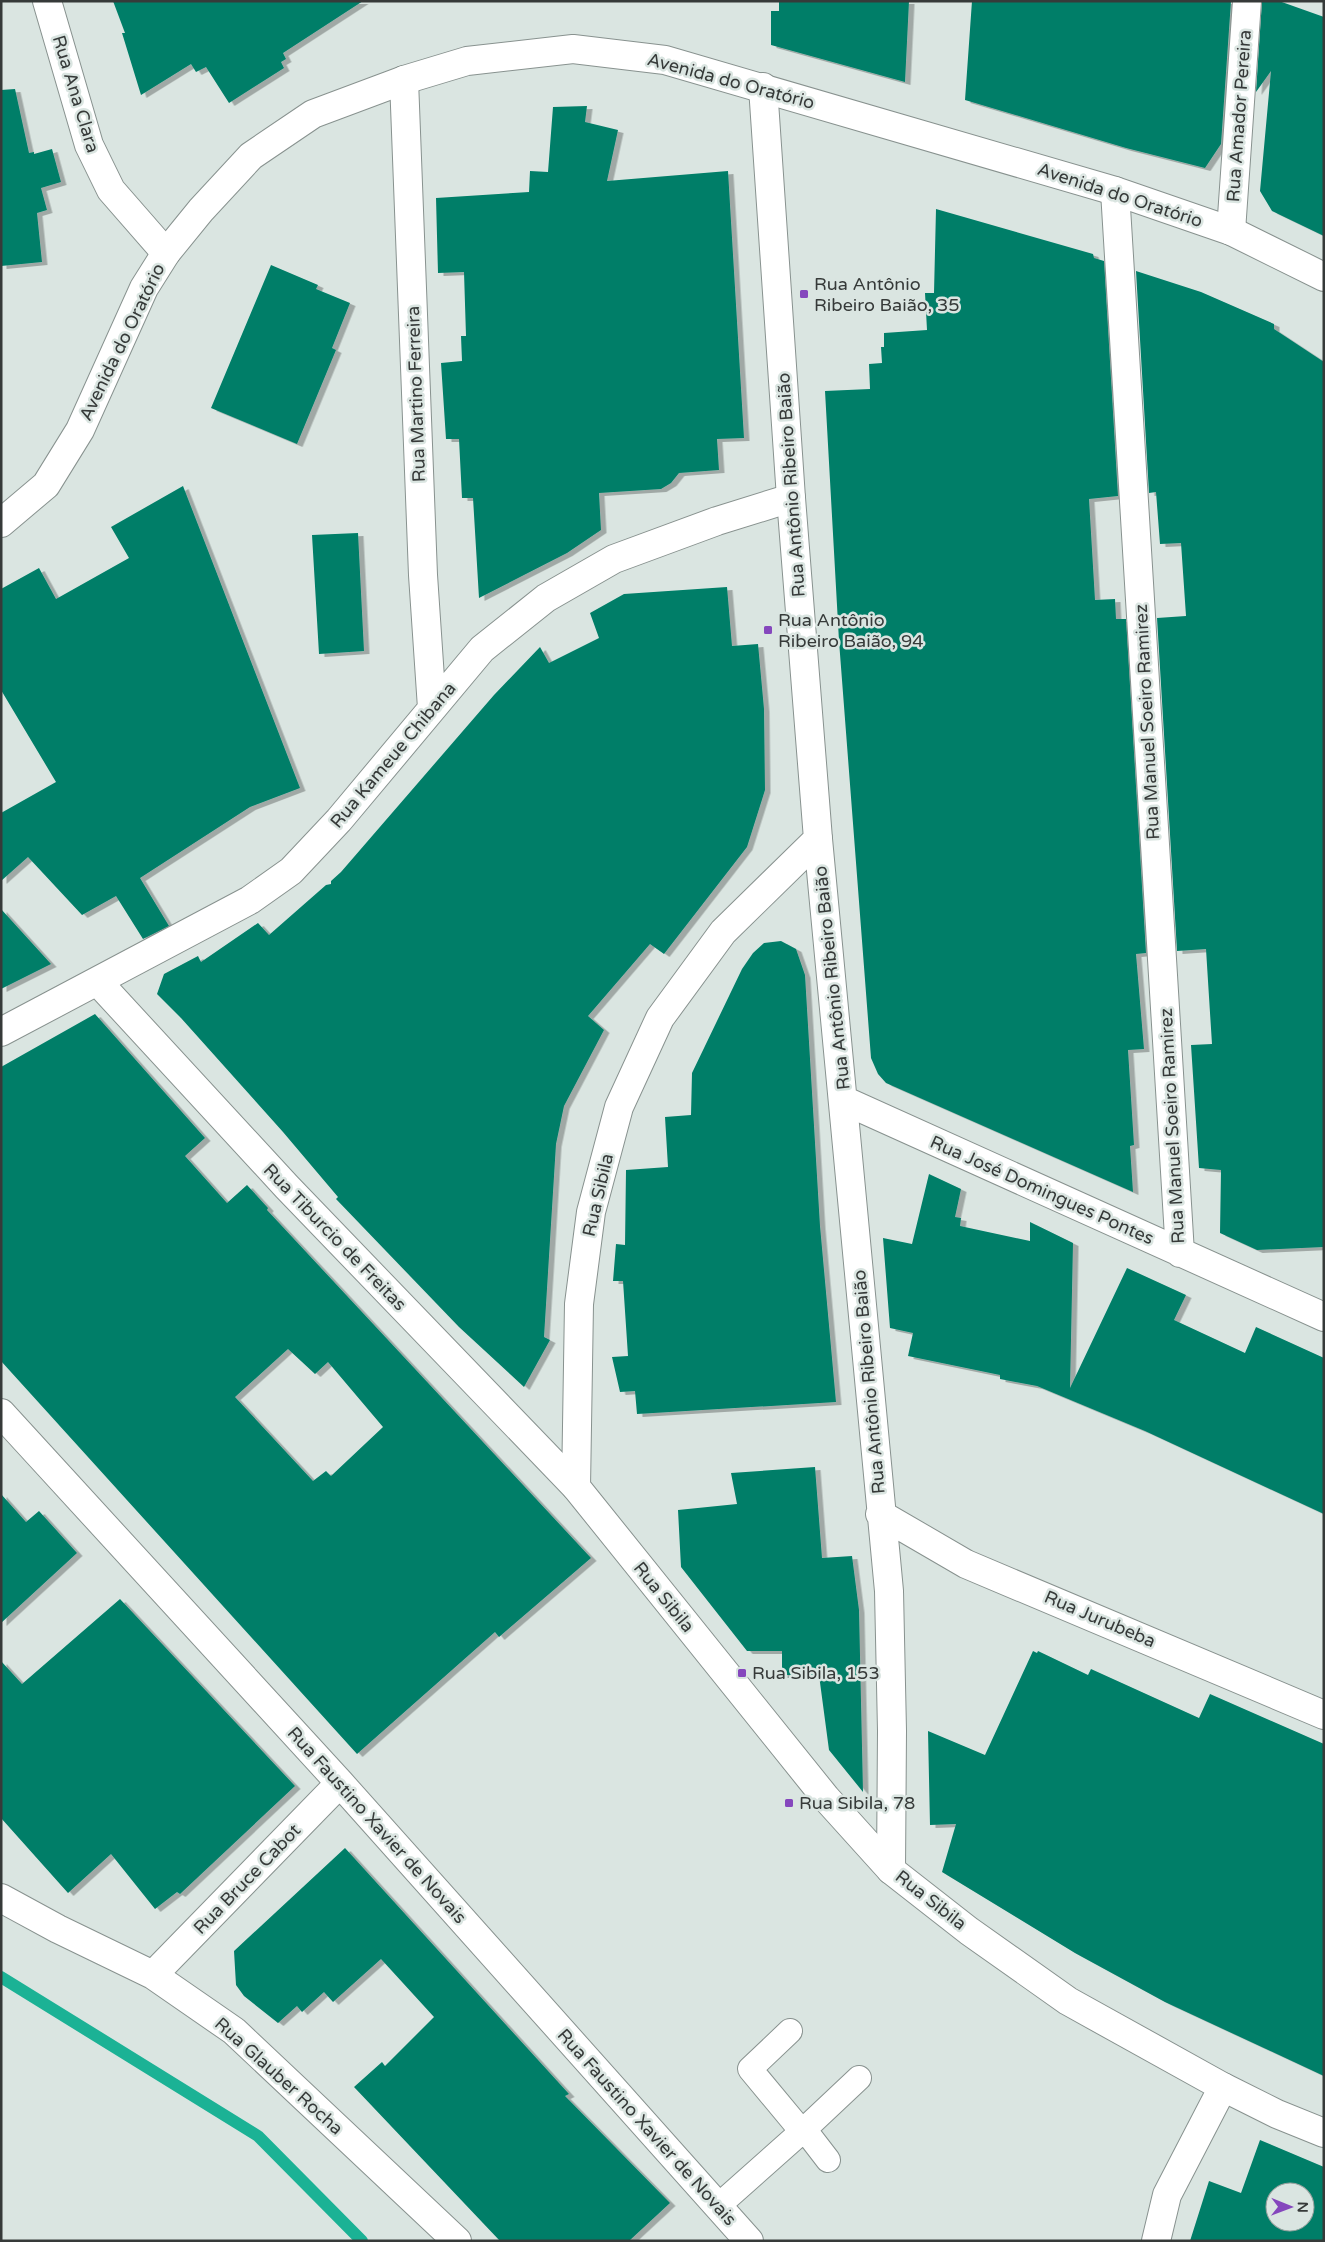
<svg xmlns="http://www.w3.org/2000/svg" width="1325" height="2242" viewBox="0 0 1325 2242" font-family="'Varela Round',sans-serif">
  <style>
    .lines { fill: none; stroke-linecap: round; stroke-linejoin: round }
    .stream { stroke: #1bb295; stroke-width: 12 }
    .building { fill: #037e68; fill-rule: evenodd; filter: url(#shadow) }
    .pedestrian-casing { stroke: #88928f; stroke-width: 26 }
    .minor-casing { stroke: #88928f; stroke-width: 30 }
    .tertiary-casing { stroke: #88928f; stroke-width: 30 }
    .secondary-casing { stroke: #88928f; stroke-width: 30 }
    .pedestrian { stroke: #fff; stroke-width: 24 }
    .minor { stroke: #fff; stroke-width: 28 }
    .tertiary { stroke: #fff; stroke-width: 28 }
    .secondary { stroke: #fff; stroke-width: 28 }
    .poi-dot { fill: #8547bd; stroke: #dae5e1; stroke-width: 2 }
    .labels { text-anchor: middle; stroke-width: 5; stroke-linejoin: round; paint-order: stroke }
    .street-label { font-size: 18px; fill: #363a39; stroke: #dae5e1 }
    .poi-label { font-size: 18px; fill: #363a39; stroke: #dae5e1; text-anchor: start }
  </style>
  <defs>
    <filter id="shadow"><feDropShadow dx="5.5" dy="3" stdDeviation="0" flood-color="#0004"/></filter>
  </defs>
  <rect width="100%" height="100%" fill="#dae5e1"/>
  <g class="lines">
    <path class="stream" d="M1,1977L258,2136L362,2241"/>
  </g>
  <path class="building" d="M113,1H363L283,53L286,59L281,62L284,68L229,103L206,67L196,72L191,64L141,95L122,33H125Z
    M779,1H909L905,82L771,45V11H779Z
    M972,1H1231L1221,144L1205,168L1126,148L965,100Z
    M1262,1H1279L1324,17V236L1272,211L1260,191L1271,71L1256,92Z
    M15,89L29,153L34,152V154L52,149L61,182L41,188L47,210L37,213L42,262L1,266V90Z
    M587,106L585,122L618,130L607,181L728,171L744,438L717,439L719,470L679,473L671,483L661,489L599,493L601,530L567,553L479,598L473,498H462L459,439H446L441,363L462,361L461,336H466L464,272L438,273L436,198L529,192L530,171L548,172L553,107Z
    M936,209L1093,254L1094,258L1104,261L1118,496L1089,499L1095,600L1115,599L1116,619H1126L1146,953L1136,954L1144,1049L1128,1050L1134,1145L1130,1146L1133,1192L886,1083L878,1074L871,1058L839,641L825,391L870,389L869,364L882,363L881,347H884V333L927,330L925,293H934Z
    M271,265L318,285L316,289L350,303L332,348L336,350L297,444L211,408Z
    M1136,271L1201,292L1274,324V329L1324,362V1247L1257,1250L1220,1233L1221,1170L1199,1168L1191,1045L1212,1044L1209,997L1206,949L1177,951L1157,618L1186,616L1181,543L1160,544L1156,492L1149,493Z
    M183,486L300,788L250,807L140,878L169,926L143,939L116,896L82,915L28,857L1,881V813L56,782L1,690V589L39,568L56,599L129,558L111,527Z
    M358,533L364,651L319,654L312,535Z
    M727,587L732,646L758,644L764,709L765,790L747,847L664,954L650,944L588,1016L604,1030L564,1106L556,1144L544,1337L550,1340L524,1387L459,1327L336,1199L338,1197L283,1132L181,1018L157,994L164,974L198,956L201,962L258,923L269,935L326,885L331,884V881L341,872L494,695L540,647L549,663L599,638L590,613L624,594Z
    M1,909L51,964L1,989Z
    M781,941L796,949L805,975L820,1226L836,1402L637,1414L635,1391L620,1392L612,1357L628,1356L623,1281H613L616,1244L625,1245L626,1170L668,1167L665,1117L691,1115L692,1073L742,969L753,953L764,943Z
    M95,1014L205,1138L185,1156L227,1203L247,1185L268,1208L267,1210L591,1558L499,1637L495,1632L357,1754L1,1361V1067ZM288,1349L315,1374L328,1362L383,1427L331,1476L326,1471L313,1481L235,1397Z
    M929,1174L961,1189L955,1217L961,1218L960,1226L1030,1241V1222L1073,1243L1070,1388L1127,1268L1186,1295L1174,1320L1245,1353L1256,1327L1324,1358V1514L1145,1431L1037,1386L1000,1379V1375L908,1356L913,1333L890,1328L883,1238L912,1244Z
    M815,1467L822,1558L852,1556L859,1610L863,1792L829,1750L819,1675H782V1651H747L681,1567L678,1510L737,1504L731,1473Z
    M1,1494L26,1522L39,1511L77,1553L1,1623Z
    M120,1599L295,1786L180,1894L177,1892L155,1909L111,1854L68,1893L1,1818V1661L22,1684Z
    M1033,1651L1037,1653L1038,1651L1088,1675L1091,1669L1199,1718L1210,1694L1324,1744V2076L1165,2002L1075,1953L942,1872L956,1824L930,1825L928,1731L985,1755Z
    M345,1848L569,2094L565,2096L670,2203L629,2241H500L354,2087L382,2062L385,2066L434,2017L381,1959L333,2002L324,1992L302,2012L297,2006L278,2023L244,1996L236,1985L234,1951Z
    M1260,2140L1324,2167V2241H1190L1209,2181L1241,2193ZM1275,2192H1305V2222H1275Z"/>
  <g class="lines">
    <g class="pedestrian-casing">
      <path id="pedestrian" d="M790,2031L750,2069L799,2128L808,2134L828,2160
        M718,2206L808,2126L859,2078"/>
    </g>
    <g class="minor-casing">
      <path id="minor" d="M404,80L423,575L432,708
        M1115,191L1180,1253
        M1231,231L1247,1
        M818,839L889,1591L892,1731L891,1870
        M98,982L287,1187L576,1487
        M1,1032L250,900L291,871L339,820L482,649L546,598L614,559L717,521L791,498
        M843,1100L1324,1317
        M1,1413L340,1783L749,2241
        M880,1514L966,1564L1324,1715
        M1,1898L58,1929L153,1975L234,2031L457,2241
        M153,1975L340,1783
        M1223,2087L1277,2114L1324,2133"/>
    </g>
    <g class="tertiary-casing">
      <path id="tertiary" d="M47,1L89,145L111,190L166,253
        M763,87L791,498L818,839L723,932L660,1018L619,1107L591,1212L579,1304L576,1487L826,1798L891,1870L969,1931L1068,2001L1223,2087L1167,2195L1156,2241"/>
    </g>
    <g class="secondary-casing">
      <path id="secondary" d="M1,523L46,485L80,430L144,288L166,253L201,210L251,156L313,114L404,80L467,61L573,49L665,60L1115,191L1231,231L1324,277"/>
    </g>
    <use href="#pedestrian" class="pedestrian"/>
    <use href="#minor" class="minor"/>
    <use href="#tertiary" class="tertiary"/>
    <use href="#secondary" class="secondary"/>
  </g>
  <g class="poi-dot">
    <rect x="799" y="289" width="10" height="10" rx="2.5"/>
    <rect x="763" y="625" width="10" height="10" rx="2.5"/>
    <rect x="737" y="1668" width="10" height="10" rx="2.5"/>
    <rect x="784" y="1798" width="10" height="10" rx="2.5"/>
  </g>
  <g class="labels">
    <g class="street-label">
      <text transform="translate(731 81) rotate(15)" y="6">Avenida do Oratório</text>
      <text transform="translate(76 94) rotate(73)" y="6">Rua Ana Clara</text>
      <text transform="translate(1239 116) rotate(-86)" y="6">Rua Amador Pereira</text>
      <text transform="translate(1120 195) rotate(18)" y="6">Avenida do Oratório</text>
      <text transform="translate(122 342) rotate(-64)" y="6">Avenida do Oratório</text>
      <text transform="translate(416 394) rotate(-92)" y="6">Rua Martino Ferreira</text>
      <text transform="translate(791 485) rotate(-94)" y="6">Rua Antônio Ribeiro Baião</text>
      <text transform="translate(1147 722) rotate(-93)" y="6">Rua Manuel Soeiro Ramirez</text>
      <text transform="translate(393 755) rotate(-50)" y="6">Rua Kameue Chibana</text>
      <text transform="translate(832 978) rotate(-96)" y="6">Rua Antônio Ribeiro Baião</text>
      <text transform="translate(1172 1126) rotate(-93)" y="6">Rua Manuel Soeiro Ramirez</text>
      <text transform="translate(1042 1190) rotate(24)" y="6">Rua José Domingues Pontes</text>
      <text transform="translate(598 1195) rotate(-77)" y="6">Rua Sibila</text>
      <text transform="translate(335 1237) rotate(46)" y="6">Rua Tiburcio de Freitas</text>
      <text transform="translate(869 1382) rotate(-95)" y="6">Rua Antônio Ribeiro Baião</text>
      <text transform="translate(664 1597) rotate(51)" y="6">Rua Sibila</text>
      <text transform="translate(1100 1619) rotate(23)" y="6">Rua Jurubeba</text>
      <text transform="translate(377 1825) rotate(48)" y="6">Rua Faustino Xavier de Novais</text>
      <text transform="translate(247 1879) rotate(-46)" y="6">Rua Bruce Cabot</text>
      <text transform="translate(931 1900) rotate(38)" y="6">Rua Sibila</text>
      <text transform="translate(279 2076) rotate(42)" y="6">Rua Glauber Rocha</text>
      <text transform="translate(647 2127) rotate(48)" y="6">Rua Faustino Xavier de Novais</text>
    </g>
    <g class="poi-label">
      <text x="814" y="290">Rua Antônio<tspan x="814" dy="21">Ribeiro Baião, 35</tspan></text>
      <text x="778" y="626">Rua Antônio<tspan x="778" dy="21">Ribeiro Baião, 94</tspan></text>
      <text x="752" y="1679">Rua Sibila, 153</text>
      <text x="799" y="1809">Rua Sibila, 78</text>
    </g>
  </g>
  <rect width="1325" height="2242" fill="none" stroke="#363a39" stroke-width="5"/>
  <g transform="translate(1290 2207) rotate(91)"><circle r="24" fill="#dae5e1" stroke="#98a19e"/>
  <path d="M0-4L9 19L0 12L-9 19Z" fill="#8547bd"/>
  <text y="-8" font-size="14" font-weight="bold" text-anchor="middle" fill="#363a39">N</text>
  </g>
</svg>
